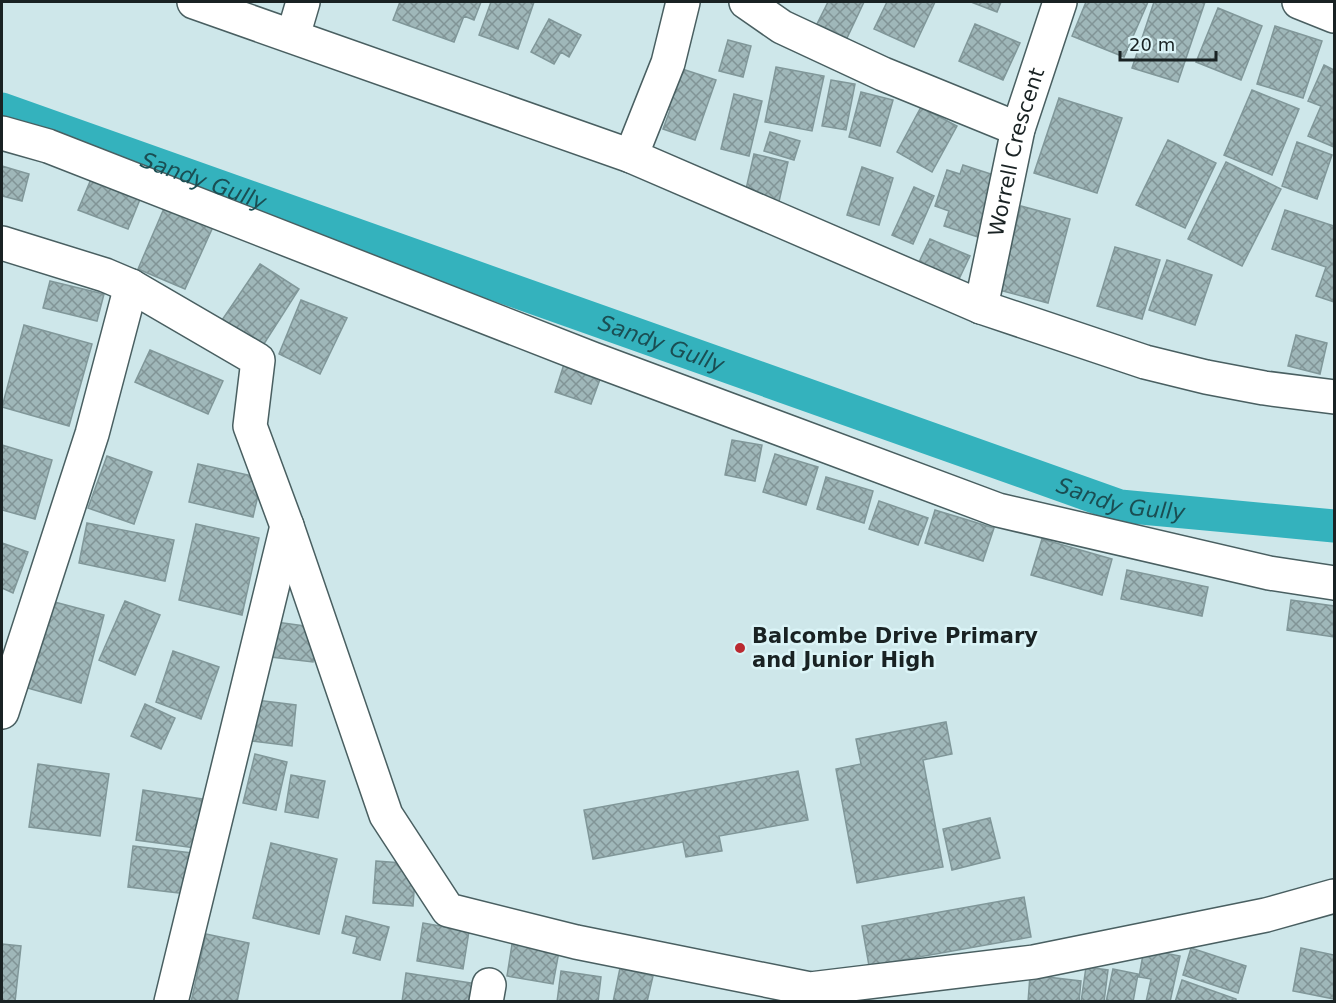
<svg xmlns="http://www.w3.org/2000/svg" width="1336" height="1003" viewBox="0 0 1336 1003" font-family="'DejaVu Sans',sans-serif">
  <style>
    .lines { fill: none; stroke-linecap: round; stroke-linejoin: round }
    .canal { stroke: #34b2bd; stroke-width: 33 }
    .building { fill: url(#building-cross-hatch); stroke: #809799; stroke-width: 1.5 }
    .street-casing { stroke: #495f61; stroke-width: 36 }
    .street { stroke: #fff; stroke-width: 33 }
    .poi-dot { fill: #ba2a31; stroke: #dbf4f7; stroke-width: 2 }
    .labels { text-anchor: middle; stroke-width: 5; stroke-linejoin: round; paint-order: stroke }
    .street-label { font-size: 21px; fill: #192223; stroke: #dbf4f7 }
    .poi-label { font-size: 21px; font-weight: bold; fill: #192223; stroke: #dbf4f7; text-anchor: start }
    .water-label { font-size: 22px; font-style: italic; fill: #1a4e53; stroke: #dbf4f7 }
  </style>
  <defs>
    <pattern id="building-cross-hatch" width="8" height="8" patternUnits="userSpaceOnUse" patternTransform="scale(1.5)"><rect width="8" height="8" fill="#9fb7b9"/><path d="M0 0l8 8M0 8l8-8" fill="none" stroke="#819496"/></pattern>
  </defs>
  <rect width="100%" height="100%" fill="#cee7ea"/>
  <g class="lines">
    <path class="canal" id="s1" d="M2,109L1120,506L1334,526"/>
  </g>
  <path class="building" d="M400,2H481L474,20L464,16L454,42L393,20Z
    M491,2H534L518,49L479,35Z
    M828,2H864L847,38L817,24Z
    M887,2H935L914,47L874,29Z
    M971,2H1001L997,12Z
    M1086,2H1148L1124,57L1072,36Z
    M1154,2H1205L1178,82L1132,68Z
    M1218,8L1262,26L1241,80L1196,62Z
    M549,19L581,35L569,57L561,52L554,64L531,52Z
    M975,24L1020,43L1003,80L959,61Z
    M1275,26L1322,41L1303,98L1257,84Z
    M728,40L751,46L743,77L719,71Z
    M1324,65L1334,70V147L1308,136L1321,106L1308,101Z
    M673,66L716,80L695,140L663,129L670,110L659,105Z
    M776,67L824,76L812,131L765,122Z
    M831,80L855,84L846,130L822,126Z
    M1252,90L1299,109L1272,175L1224,155Z
    M861,92L893,100L880,146L849,137Z
    M734,94L762,101L749,156L721,149Z
    M1059,98L1122,118L1097,193L1034,173Z
    M921,107L957,126L932,172L897,152Z
    M770,132L800,141L794,160L764,151Z
    M1168,140L1216,163L1185,228L1136,205Z
    M1297,142L1332,155L1317,199L1282,186Z
    M754,154L788,162L778,206L744,198Z
    M1226,162L1281,189L1242,266L1188,239Z
    M963,165L997,176L978,237L944,226L949,211L935,206L947,170L960,174Z
    M2,166L29,174L22,201L2,196Z
    M862,167L893,178L879,225L847,215Z
    M94,172L143,192L128,229L78,210Z
    M914,187L934,196L913,244L892,235Z
    M165,206L213,227L185,289L138,269Z
    M1021,206L1070,219L1048,303L999,290Z
    M1285,210L1334,226V302L1316,296L1326,267L1272,249Z
    M930,239L970,256L959,279L919,262Z
    M1115,247L1160,260L1142,319L1097,306Z
    M1167,260L1212,275L1195,325L1149,310Z
    M260,264L299,289L262,347L222,320Z
    M50,281L104,294L97,321L43,308Z
    M301,300L347,318L320,374L279,354Z
    M24,325L92,344L69,426L2,407Z
    M1296,335L1327,343L1320,374L1288,366Z
    M150,350L223,381L208,414L135,382Z
    M566,358L603,371L591,404L555,392Z
    M732,440L762,445L755,481L725,475Z
    M2,445L52,460L35,519L2,510Z
    M775,454L818,467L806,505L763,492Z
    M107,456L152,472L134,524L88,508Z
    M198,464L262,478L253,517L189,502Z
    M826,477L873,491L864,523L817,509Z
    M879,501L928,518L918,545L869,529Z
    M935,510L994,528L983,561L925,543Z
    M87,523L174,540L165,581L79,563Z
    M196,524L259,538L242,615L179,600Z
    M1042,539L1112,559L1102,595L1031,575Z
    M2,543L28,552L13,593L2,588Z
    M1127,570L1208,587L1202,616L1121,599Z
    M47,600L104,615L81,703L24,687Z
    M1291,600L1334,606V637L1287,630Z
    M125,601L160,615L135,675L99,660Z
    M276,622L319,628L313,662L271,657Z
    M173,651L219,667L201,719L156,702Z
    M256,700L296,705L292,746L251,741Z
    M145,704L175,718L161,749L131,736Z
    M946,722L952,754L923,760L943,867L857,883L836,769L861,764L856,739Z
    M255,754L287,762L276,810L243,803Z
    M38,764L109,774L100,836L29,827Z
    M798,771L808,820L719,836L722,851L686,857L683,842L593,859L584,810Z
    M291,775L325,781L318,818L285,812Z
    M143,790L202,799L195,848L136,840Z
    M990,818L1000,858L952,870L943,829Z
    M271,843L337,859L319,934L253,918Z
    M133,846L192,853L187,894L128,887Z
    M376,861L416,864L413,906L373,903Z
    M1024,897L1031,937L869,966L862,926Z
    M346,916L389,927L380,960L353,953L357,937L342,933Z
    M423,923L469,931L463,969L417,961Z
    M206,934L249,943L237,1002H191Z
    M513,938L560,946L553,984L507,976Z
    M2,944L21,946L15,1002H2Z
    M1191,948L1246,966L1238,993L1183,975Z
    M1301,948L1334,955V999L1293,991Z
    M1144,949L1180,956L1170,1002H1146L1151,979L1139,977Z
    M1086,967L1108,970L1104,1002H1081Z
    M620,968L653,976L647,1002H613Z
    M1113,969L1138,974L1133,1002H1106Z
    M561,971L601,977L598,1002H557Z
    M406,973L477,984L475,1002H402Z
    M1030,975L1081,981L1079,1002H1028Z
    M1182,980L1236,999V1002H1175Z"/>
  <g class="lines">
    <g class="street-casing">
      <g id="street">
        <path d="M194,2L631,156L981,307L1145,362L1206,377L1264,388L1334,397"/>
        <path d="M746,2L782,27L883,74L1018,129"/>
        <path d="M1299,2L1334,16"/>
        <path d="M293,36L303,2"/>
        <path d="M2,133L48,146L593,359L998,510L1269,573L1334,583"/>
        <path d="M631,156L668,63L683,2"/>
        <path d="M2,243L105,275L131,286L258,360L250,426L287,526L171,1002"/>
        <path id="s2" d="M981,307L1018,129L1060,2"/>
        <path d="M287,526L386,815L448,910L576,942L810,989L1034,962L1266,915L1334,896"/>
        <path d="M2,712L92,434L131,286"/>
        <path d="M486,1002L489,985"/>
      </g>
    </g>
    <use href="#street" class="street"/>
  </g>
  <circle class="poi-dot" cx="740" cy="648" r="6"/>
  <g class="labels">
    <g class="street-label">
      <text dy="7" stroke="none"><textPath href="#s2" startOffset="159">Worrell Crescent</textPath></text>
    </g>
    <g class="poi-label">
      <text x="752" y="643">Balcombe Drive Primary<tspan x="752" dy="24">and Junior High</tspan></text>
    </g>
    <g class="water-label">
      <text dy="8" stroke="none"><textPath href="#s1" startOffset="214">Sandy Gully</textPath></text>
      <text dy="8" stroke="none"><textPath href="#s1" startOffset="700">Sandy Gully</textPath></text>
      <text dy="8" stroke="none"><textPath href="#s1" startOffset="1186">Sandy Gully</textPath></text>
    </g>
  </g>
  <rect width="1336" height="1003" fill="none" stroke="#192223" stroke-width="6"/>
  <path d="M1120 51v9h96v-9" fill="none" stroke="#192223" stroke-width="3"/>
  <text x="1129" y="51" font-size="18" fill="#192223" stroke="#dbf4f7" stroke-width="4.5" paint-order="stroke">20 m</text>
</svg>
